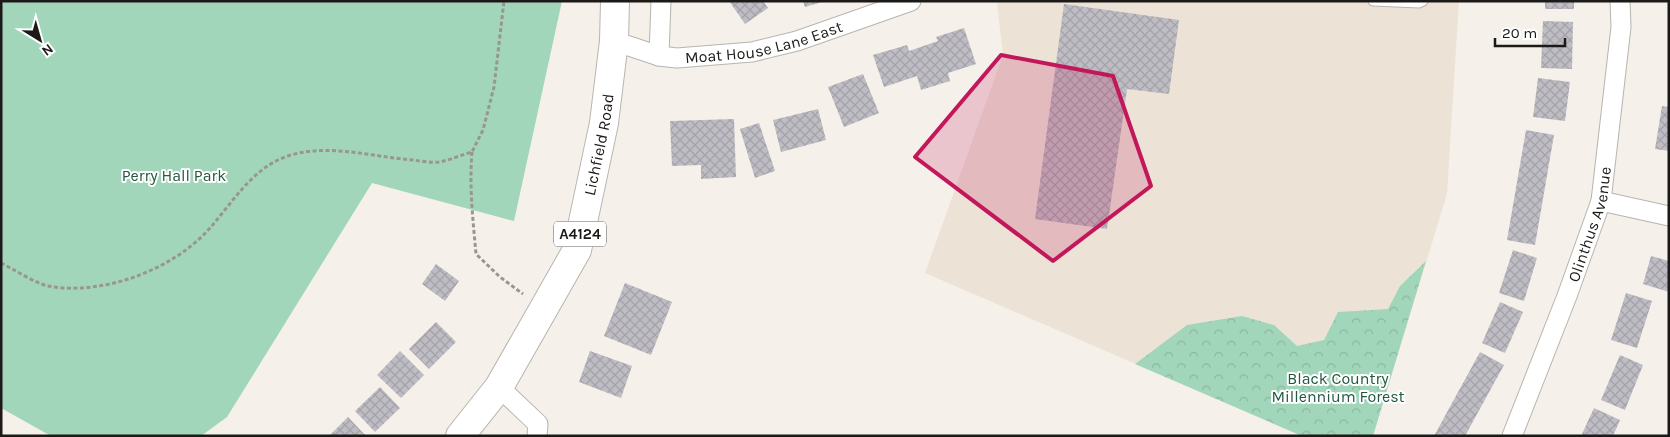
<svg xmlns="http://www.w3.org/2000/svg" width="1670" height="437" viewBox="0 0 1670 437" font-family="Karla,sans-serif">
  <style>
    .built { fill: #ece3d6 }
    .green { fill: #a2d6bb }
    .forest { fill: url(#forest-crowns) }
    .building { fill: url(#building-cross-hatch) }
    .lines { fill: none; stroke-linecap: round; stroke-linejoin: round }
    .lane-casing { stroke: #b8b4ae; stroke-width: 11 }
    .street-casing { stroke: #b8b4ae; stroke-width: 21 }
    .primary-casing { stroke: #b8b4ae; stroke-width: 30 }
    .path { stroke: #999591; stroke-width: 3; stroke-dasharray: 4 2.5; stroke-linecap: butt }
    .lane { stroke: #fff; stroke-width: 9 }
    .street { stroke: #fff; stroke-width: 19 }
    .primary { stroke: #fff; stroke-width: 28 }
    .marked { fill: #c2185b; fill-opacity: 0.2; stroke: #c2185b; stroke-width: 4; stroke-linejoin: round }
    .labels { text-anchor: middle; stroke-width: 4; stroke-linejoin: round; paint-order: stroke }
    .shield { fill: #fff; stroke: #605f5d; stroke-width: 1 }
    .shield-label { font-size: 15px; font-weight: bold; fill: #1c1a18 }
    .street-label { font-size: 16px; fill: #1c1a18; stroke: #fff }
    .park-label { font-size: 16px; fill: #235841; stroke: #fff }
  </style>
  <defs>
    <pattern id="forest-crowns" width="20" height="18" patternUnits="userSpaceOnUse" patternTransform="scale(1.25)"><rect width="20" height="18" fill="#a2d6bb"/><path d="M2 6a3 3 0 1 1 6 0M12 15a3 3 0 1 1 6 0" fill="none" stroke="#8bb7a0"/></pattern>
    <pattern id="building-cross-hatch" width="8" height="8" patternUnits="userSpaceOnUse" patternTransform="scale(1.25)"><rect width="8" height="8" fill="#bfbdc4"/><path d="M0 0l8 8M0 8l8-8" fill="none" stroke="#a4a2a8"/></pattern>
  </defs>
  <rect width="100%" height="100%" fill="#f5f1ea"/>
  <path class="built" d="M1004,1H1459L1447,194L1373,436H1302L925,273L1003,55L997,3Z"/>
  <path class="green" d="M1,1H562L514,221L372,183L227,417L201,436H51L1,408Z"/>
  <path class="forest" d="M1426,261L1373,436H1302L1135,364L1187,325L1242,316L1274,325L1297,346L1324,340L1338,312L1388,309L1400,286Z"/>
  <path class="building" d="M729,1H763L768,8L745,24Z
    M803,1H822V2L805,7Z
    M1545,1H1574V9H1545Z
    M1064,4L1179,20L1169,94L1127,89L1107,229L1035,219Z
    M1543,21L1573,22L1572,69L1541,68Z
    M964,28L976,64L948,73L950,81L921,90L917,76L884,87L873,55L907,45L909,51L938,41L936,37Z
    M863,74L879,113L844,127L828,87Z
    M1538,78L1570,82L1565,121L1533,117Z
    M1662,106L1669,107V151L1655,149Z
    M818,109L826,140L781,152L773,120Z
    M734,119L736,177L701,179V165L672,166L670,121Z
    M759,123L775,171L755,178L740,129Z
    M1526,130L1554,135L1535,245L1507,240Z
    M1513,250L1537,258L1524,301L1499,293Z
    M1651,256L1669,261V292L1643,284Z
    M436,264L459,281L445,301L422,284Z
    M625,283L672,302L651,355L604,336Z
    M1626,293L1652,301L1637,348L1611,340Z
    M1500,302L1523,312L1505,353L1482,343Z
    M436,322L456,342L429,369L409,349Z
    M400,351L424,375L401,398L377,375Z
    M590,351L632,366L621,398L579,382Z
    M1480,352L1504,365L1465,436H1434Z
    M1620,355L1643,365L1625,410L1601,400Z
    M380,387L400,408L375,432L355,411Z
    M1594,408L1620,420L1613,436H1581Z
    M348,417L366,436H329Z"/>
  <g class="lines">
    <g class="lane-casing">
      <path id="lane" d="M1373,1L1419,3L1423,1"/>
    </g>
    <g class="street-casing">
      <g id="street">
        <path id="s1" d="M614,41L659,56L677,58L752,52L797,41L911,1"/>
        <path d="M659,56L661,1"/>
        <path d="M1601,201L1669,216"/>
        <path d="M499,387L538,424L537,436"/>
        <path id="s2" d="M1512,436L1567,296L1601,201L1621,27L1620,1"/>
      </g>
    </g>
    <g class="primary-casing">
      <g id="primary">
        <path id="s3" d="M460,436L499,387L577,250L604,123L614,41L615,1"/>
      </g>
    </g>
    <path class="path" d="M472,152C469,186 473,220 476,254L500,277L523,294
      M1,263C13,269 37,284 48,286C103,296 173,270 210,228C232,203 252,169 285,157C326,142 371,157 413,160C421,161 431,163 439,162C450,160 461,155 472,152L483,130L494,87L504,1"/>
    <use href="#lane" class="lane"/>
    <use href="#street" class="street"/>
    <use href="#primary" class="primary"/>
  </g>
  <path class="marked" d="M1001,55L1113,76L1151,186L1053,261L915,157Z"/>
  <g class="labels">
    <rect class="shield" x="554" y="221.5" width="52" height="25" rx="4"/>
    <g class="shield-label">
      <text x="580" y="239">A4124</text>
    </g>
    <g class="street-label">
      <text dy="6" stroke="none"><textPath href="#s1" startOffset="154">Moat House Lane East</textPath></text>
      <text dy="6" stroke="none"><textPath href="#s3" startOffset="328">Lichfield Road</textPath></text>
      <text dy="6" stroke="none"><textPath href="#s2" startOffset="226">Olinthus Avenue</textPath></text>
    </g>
    <g class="park-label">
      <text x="174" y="181">Perry Hall Park</text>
      <text x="1338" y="384">Black Country<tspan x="1338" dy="18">Millennium Forest</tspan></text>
    </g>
  </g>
  <rect width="1670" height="437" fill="none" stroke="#1c1a18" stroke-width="5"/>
  <g transform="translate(40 40) rotate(143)" stroke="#ffffff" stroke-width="4" paint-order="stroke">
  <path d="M0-4L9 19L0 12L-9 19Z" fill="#1c1a18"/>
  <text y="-8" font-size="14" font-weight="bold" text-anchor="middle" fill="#1c1a18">N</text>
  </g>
  <path d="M1495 38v8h70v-8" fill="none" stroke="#1c1a18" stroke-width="2.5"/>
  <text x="1502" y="38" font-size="15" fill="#1c1a18" stroke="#ffffff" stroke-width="4" paint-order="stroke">20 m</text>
</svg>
